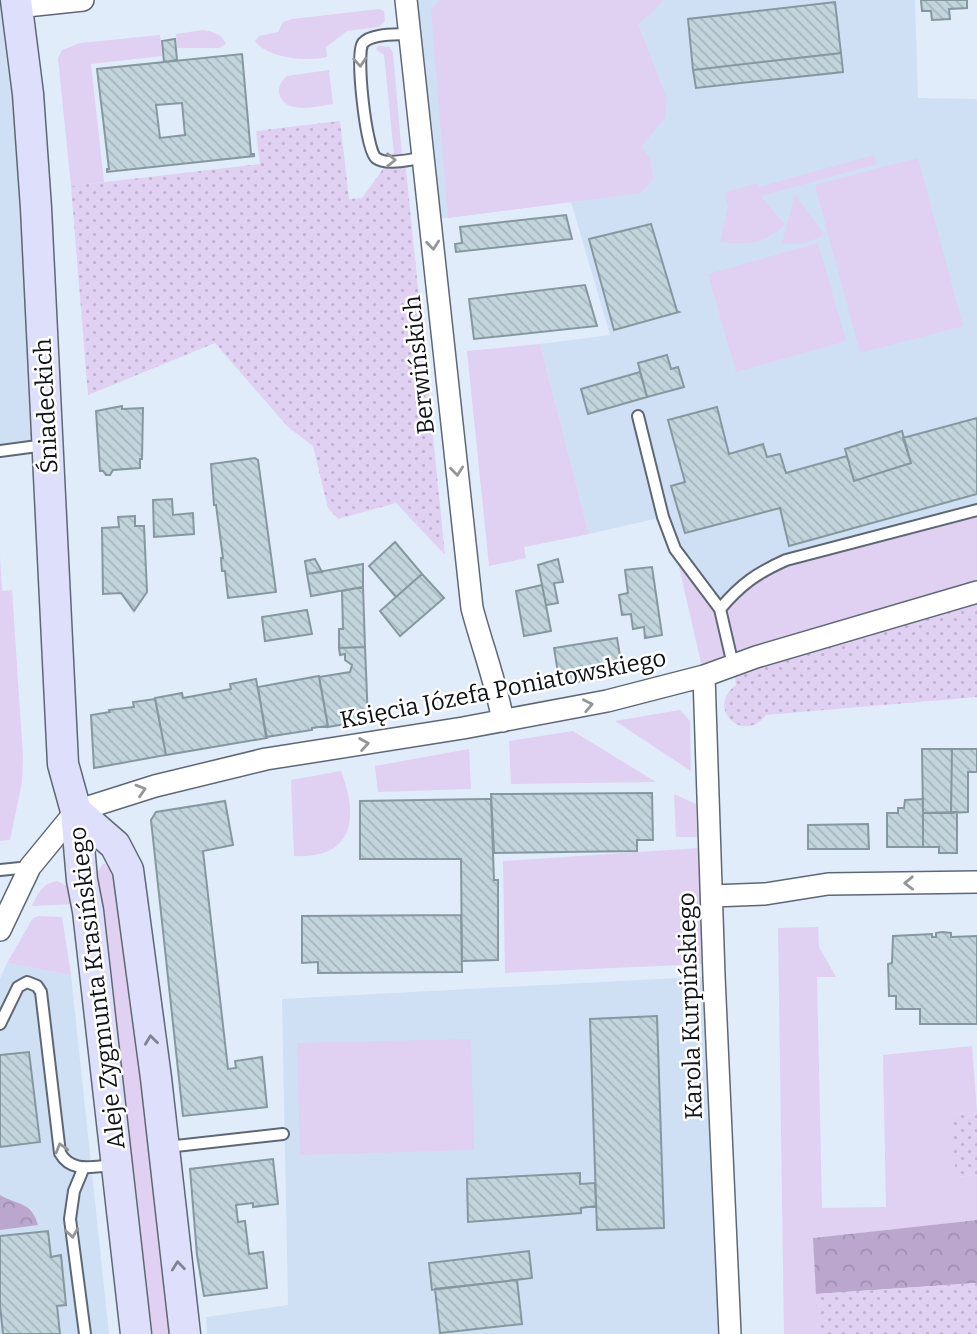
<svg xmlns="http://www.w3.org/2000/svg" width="977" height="1334" viewBox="0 0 977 1334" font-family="Bitter,serif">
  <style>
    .built { fill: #cfe0f4 }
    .grass { fill: #e0d0f2 }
    .forest { fill: url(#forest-crowns) }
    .park { fill: url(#park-dots) }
    .building { fill: url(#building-back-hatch); stroke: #86989f; stroke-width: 2; fill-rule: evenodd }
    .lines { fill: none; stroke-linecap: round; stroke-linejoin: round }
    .lane-casing { stroke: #5e6874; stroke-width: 14 }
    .street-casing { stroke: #5e6874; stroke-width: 24 }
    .secondary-casing { stroke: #5e6874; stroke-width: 33 }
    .lane { stroke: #fff; stroke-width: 10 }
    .street { stroke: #fff; stroke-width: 21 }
    .secondary { stroke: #dddffb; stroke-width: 30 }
    .oneway { stroke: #939597 }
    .oneway2 { stroke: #808394 }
    .labels { text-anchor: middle; stroke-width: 5; stroke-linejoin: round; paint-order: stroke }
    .street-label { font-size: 24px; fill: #0f1317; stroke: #fff }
  </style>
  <defs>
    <pattern id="forest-crowns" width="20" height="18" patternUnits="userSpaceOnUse" patternTransform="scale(1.75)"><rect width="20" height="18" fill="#bba7ce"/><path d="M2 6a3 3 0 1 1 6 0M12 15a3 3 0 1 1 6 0" fill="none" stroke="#a08fb0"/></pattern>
    <pattern id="park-dots" width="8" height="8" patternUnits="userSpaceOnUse" patternTransform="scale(1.75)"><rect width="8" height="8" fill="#e0d0f2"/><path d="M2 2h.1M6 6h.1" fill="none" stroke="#bfb2cf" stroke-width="1.8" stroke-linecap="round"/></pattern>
    <pattern id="building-back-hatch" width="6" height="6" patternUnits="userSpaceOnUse" patternTransform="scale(1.75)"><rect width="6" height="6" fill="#c2d4dc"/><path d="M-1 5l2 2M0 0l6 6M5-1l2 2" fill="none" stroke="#a6b5bc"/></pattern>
  </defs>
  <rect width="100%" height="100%" fill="#e0ecfa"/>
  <path class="built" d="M0,0H16L48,444L0,451Z
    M406,0H915L918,98L977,99V510L720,609L700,584L663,517L589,534L540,344L610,335L571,202L430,220Z
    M7,963L71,975L109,1334H0V979Z
    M714,976L730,1334H207L206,1317L288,1305L282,999Z"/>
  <path class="grass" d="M440,0H663L655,10L638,24L667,99L665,118L641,147L650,157L653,179L641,193L448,218L431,10Z
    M379,9L384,11L385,21L379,27L347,31L326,47L327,57C308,62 266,58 255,41L259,36L278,32L283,22L292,19Z
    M203,30C214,32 221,33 226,44L219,48H177L176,34Z
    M160,35L162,56L91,64L104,182L71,186L58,58L62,50L80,43Z
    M379,46L390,47L393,53L402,156L388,158L394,154L384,55L376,49Z
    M329,70L333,104C318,106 287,115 280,96C277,88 281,81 287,76Z
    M874,155L877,164L761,196L785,225C763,244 748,245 720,242L728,206L724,193L758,183L759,187Z
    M918,158L963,326L860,353L815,185Z
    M795,195L824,234C810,243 799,245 782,243Z
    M818,243L846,341L736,372L708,274Z
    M540,344L589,534L524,547L526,558L489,566L467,351Z
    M977,510V592L704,676L675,549L720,608L760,572Z
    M0,556L2,591L12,590L23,757L22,782L10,840L0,841Z
    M680,710L690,721L691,771L615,721Z
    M573,731L656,782L511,784L509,741Z
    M469,749L471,789L378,792L375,766Z
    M341,771C359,818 354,859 294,856L291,780Z
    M674,794L696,804L697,837H676Z
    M699,848L702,964L505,973L503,861Z
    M104,863L111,872L122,924L173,1334H147L96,874Z
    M57,881C69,886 74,891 75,904L32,906C38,893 42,884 57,881Z
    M39,916L62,917L71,975L7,963L33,918Z
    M818,927L819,947L836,977H817L822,1208L886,1207L883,1055L972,1046L977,1112L952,1114L957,1177L977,1175V1220L814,1238L818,1334H784L778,928Z
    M471,1039L474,1150L300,1155L297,1043Z"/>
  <path class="forest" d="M0,1195C19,1206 31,1201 38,1225L0,1230Z
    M977,1220V1283L816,1294L813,1238Z"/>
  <path class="park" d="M340,121L349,199L362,198L388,162L405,160L445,555L396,503L338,519L328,508L313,446L288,427L215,343L88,395L71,186L260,164L256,131Z
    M977,593V697L766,715C743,745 705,708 736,685L733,665Z
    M977,1112V1175L956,1177L951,1114Z
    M977,1283V1334H818L816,1294Z"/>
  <path class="building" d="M921,0H967V8L949,9L950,19L932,20L931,11H922Z
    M835,2L841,53L693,70L688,19Z
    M175,39L177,60L164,62L162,41Z
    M841,53L843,72L696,88L693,70Z
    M242,54L251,154H254V156L107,172V169H109L97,69ZM182,103L185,135L160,138L156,105Z
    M566,215L572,239L456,252L455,244L462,243L460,227Z
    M651,224L677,311L679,312L614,330L589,239Z
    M585,285L597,326L474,339L469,299Z
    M667,355L671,369L678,367L684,387L647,397L638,363Z
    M640,372L647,397L588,414L581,389Z
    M122,406V409L143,408L142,459H140V468L113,470L110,475H106L103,471H100L96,411Z
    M717,407L729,454L763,444L767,457L780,454L786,473L847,456L854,481L911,463L903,438L977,418V494L789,546L780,508L685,533L671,486L685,482L668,420Z
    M902,431L911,463L854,481L845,449Z
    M255,458L258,460L276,592L228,598L225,571H222L221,558H223L216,505H214L211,464Z
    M172,499L173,515L193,513L194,534L154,537L153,500Z
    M135,516V526H144L147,592L134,611L121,593L103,594L102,528L119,527L118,517Z
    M395,542L422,574L396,597L369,566Z
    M315,559L322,572L307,574L305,561Z
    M558,559L563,582L554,583L558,603L546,605L538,565Z
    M363,564V587L311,596L307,574Z
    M652,567L662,635L645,638L644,627L633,629L631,614L622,615L619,595L628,593L625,570Z
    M422,574L444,598L400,636L380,611Z
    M542,585L551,631L524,636L516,591Z
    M363,587L365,647L339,648V629H343L342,591Z
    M307,610L312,634L265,641L262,617Z
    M617,638L623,674L560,685L554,648Z
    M365,647L368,720L328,727L319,677L350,672L352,665L345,660V654L340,655L339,648Z
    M319,676L328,726L312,728V730L266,737L258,687Z
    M256,679L267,738L166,755L155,698L182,693L183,698L231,689L230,684Z
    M155,699L166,755L94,768L91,715L110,712L109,710L134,707L133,702Z
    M922,749H952L951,813H923Z
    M952,749H977V772H968V812L951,813Z
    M652,793L653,840H637V851L494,853L491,794Z
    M485,799H491L494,880H498V960L462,961L461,859H360V801Z
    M923,799V847H887V813H898V808H904L905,800Z
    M225,801L233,845L203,851L228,1069L236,1068L235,1061L262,1057L267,1107L183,1116L151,820L156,812Z
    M957,812V853H939V847H923V813Z
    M868,824L869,849H808V825Z
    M461,915L462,972L318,973V962L302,963V916Z
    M942,932L951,933V937L977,936V1024H920V1009H896V996H889L888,964L892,963L893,936L932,934V937H936V933Z
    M657,1016L664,1228L597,1230L590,1019Z
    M29,1052L40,1142L0,1147V1055Z
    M273,1159L278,1204L253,1207V1203L236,1205L238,1222L245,1221L249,1254L263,1252L267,1288L204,1296L197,1255L190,1169Z
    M580,1173V1184L595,1183L596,1206L581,1208V1213L468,1222L467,1179Z
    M48,1231L51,1257L61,1255L66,1305L57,1306L60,1334H3L0,1305V1236Z
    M529,1251L532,1278L432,1290L429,1263Z
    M517,1280L522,1324L440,1333L435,1289Z"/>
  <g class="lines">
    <g class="lane-casing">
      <path id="lane" d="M409,34C396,35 372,33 363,43C355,52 366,151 376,158C387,166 410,159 423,158
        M638,416L663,517L675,549L720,609
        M0,451L45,445
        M733,665L720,609C741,584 757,573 786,560L977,510
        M0,870L30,867
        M0,1024L18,987L27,982L37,986L41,992L60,1153C72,1174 94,1166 115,1165
        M167,1147L283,1134
        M84,1167L74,1191L70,1219L85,1334"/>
    </g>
    <g class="street-casing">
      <path id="street" d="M406,0L472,608C482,646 496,682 503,721
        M17,7L83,0
        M704,676L714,976L730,1334
        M712,896L765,894L828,884L977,882
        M0,930L30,867L76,811L155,786L266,759L463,728L607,701L704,676L756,657L977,592"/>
    </g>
    <g class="secondary-casing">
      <path id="secondary" d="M16,0L28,94L36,208L63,764L76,811L82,880L88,911L136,1334
        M76,811L115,845L128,870L156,1078L185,1334"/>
    </g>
    <use href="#lane" class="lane"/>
    <use href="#street" class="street"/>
    <use href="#secondary" class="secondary"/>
  </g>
  <defs><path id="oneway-chevron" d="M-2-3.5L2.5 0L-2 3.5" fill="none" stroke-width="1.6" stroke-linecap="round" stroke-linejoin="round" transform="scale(1.75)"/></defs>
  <g class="oneway">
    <use href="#oneway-chevron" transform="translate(360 62) rotate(86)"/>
    <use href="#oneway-chevron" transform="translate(391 160)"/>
    <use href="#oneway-chevron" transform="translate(433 245) rotate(84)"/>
    <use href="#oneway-chevron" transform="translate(457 471) rotate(84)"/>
    <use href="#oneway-chevron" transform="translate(588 705) rotate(-11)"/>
    <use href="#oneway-chevron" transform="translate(364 744) rotate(-9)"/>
    <use href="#oneway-chevron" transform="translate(141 790) rotate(-17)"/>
    <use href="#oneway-chevron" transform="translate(909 883) rotate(179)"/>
    <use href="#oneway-chevron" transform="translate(61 1148) rotate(-106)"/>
    <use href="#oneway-chevron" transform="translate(72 1233) rotate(82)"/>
  </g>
  <g class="oneway2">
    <use href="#oneway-chevron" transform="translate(151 1040) rotate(-97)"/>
    <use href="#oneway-chevron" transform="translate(178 1266) rotate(-96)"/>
  </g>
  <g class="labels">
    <g class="street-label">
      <text transform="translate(419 365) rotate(-96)" y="8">Berwińskich</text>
      <text transform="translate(46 406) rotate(-93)" y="8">Śniadeckich</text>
      <text transform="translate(503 689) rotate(-11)" y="8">Księcia Józefa Poniatowskiego</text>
      <text transform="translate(97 988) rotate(-97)" y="8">Aleje Zygmunta Krasińskiego</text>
      <text transform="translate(690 1006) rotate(-92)" y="8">Karola Kurpińskiego</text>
    </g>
  </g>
</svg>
